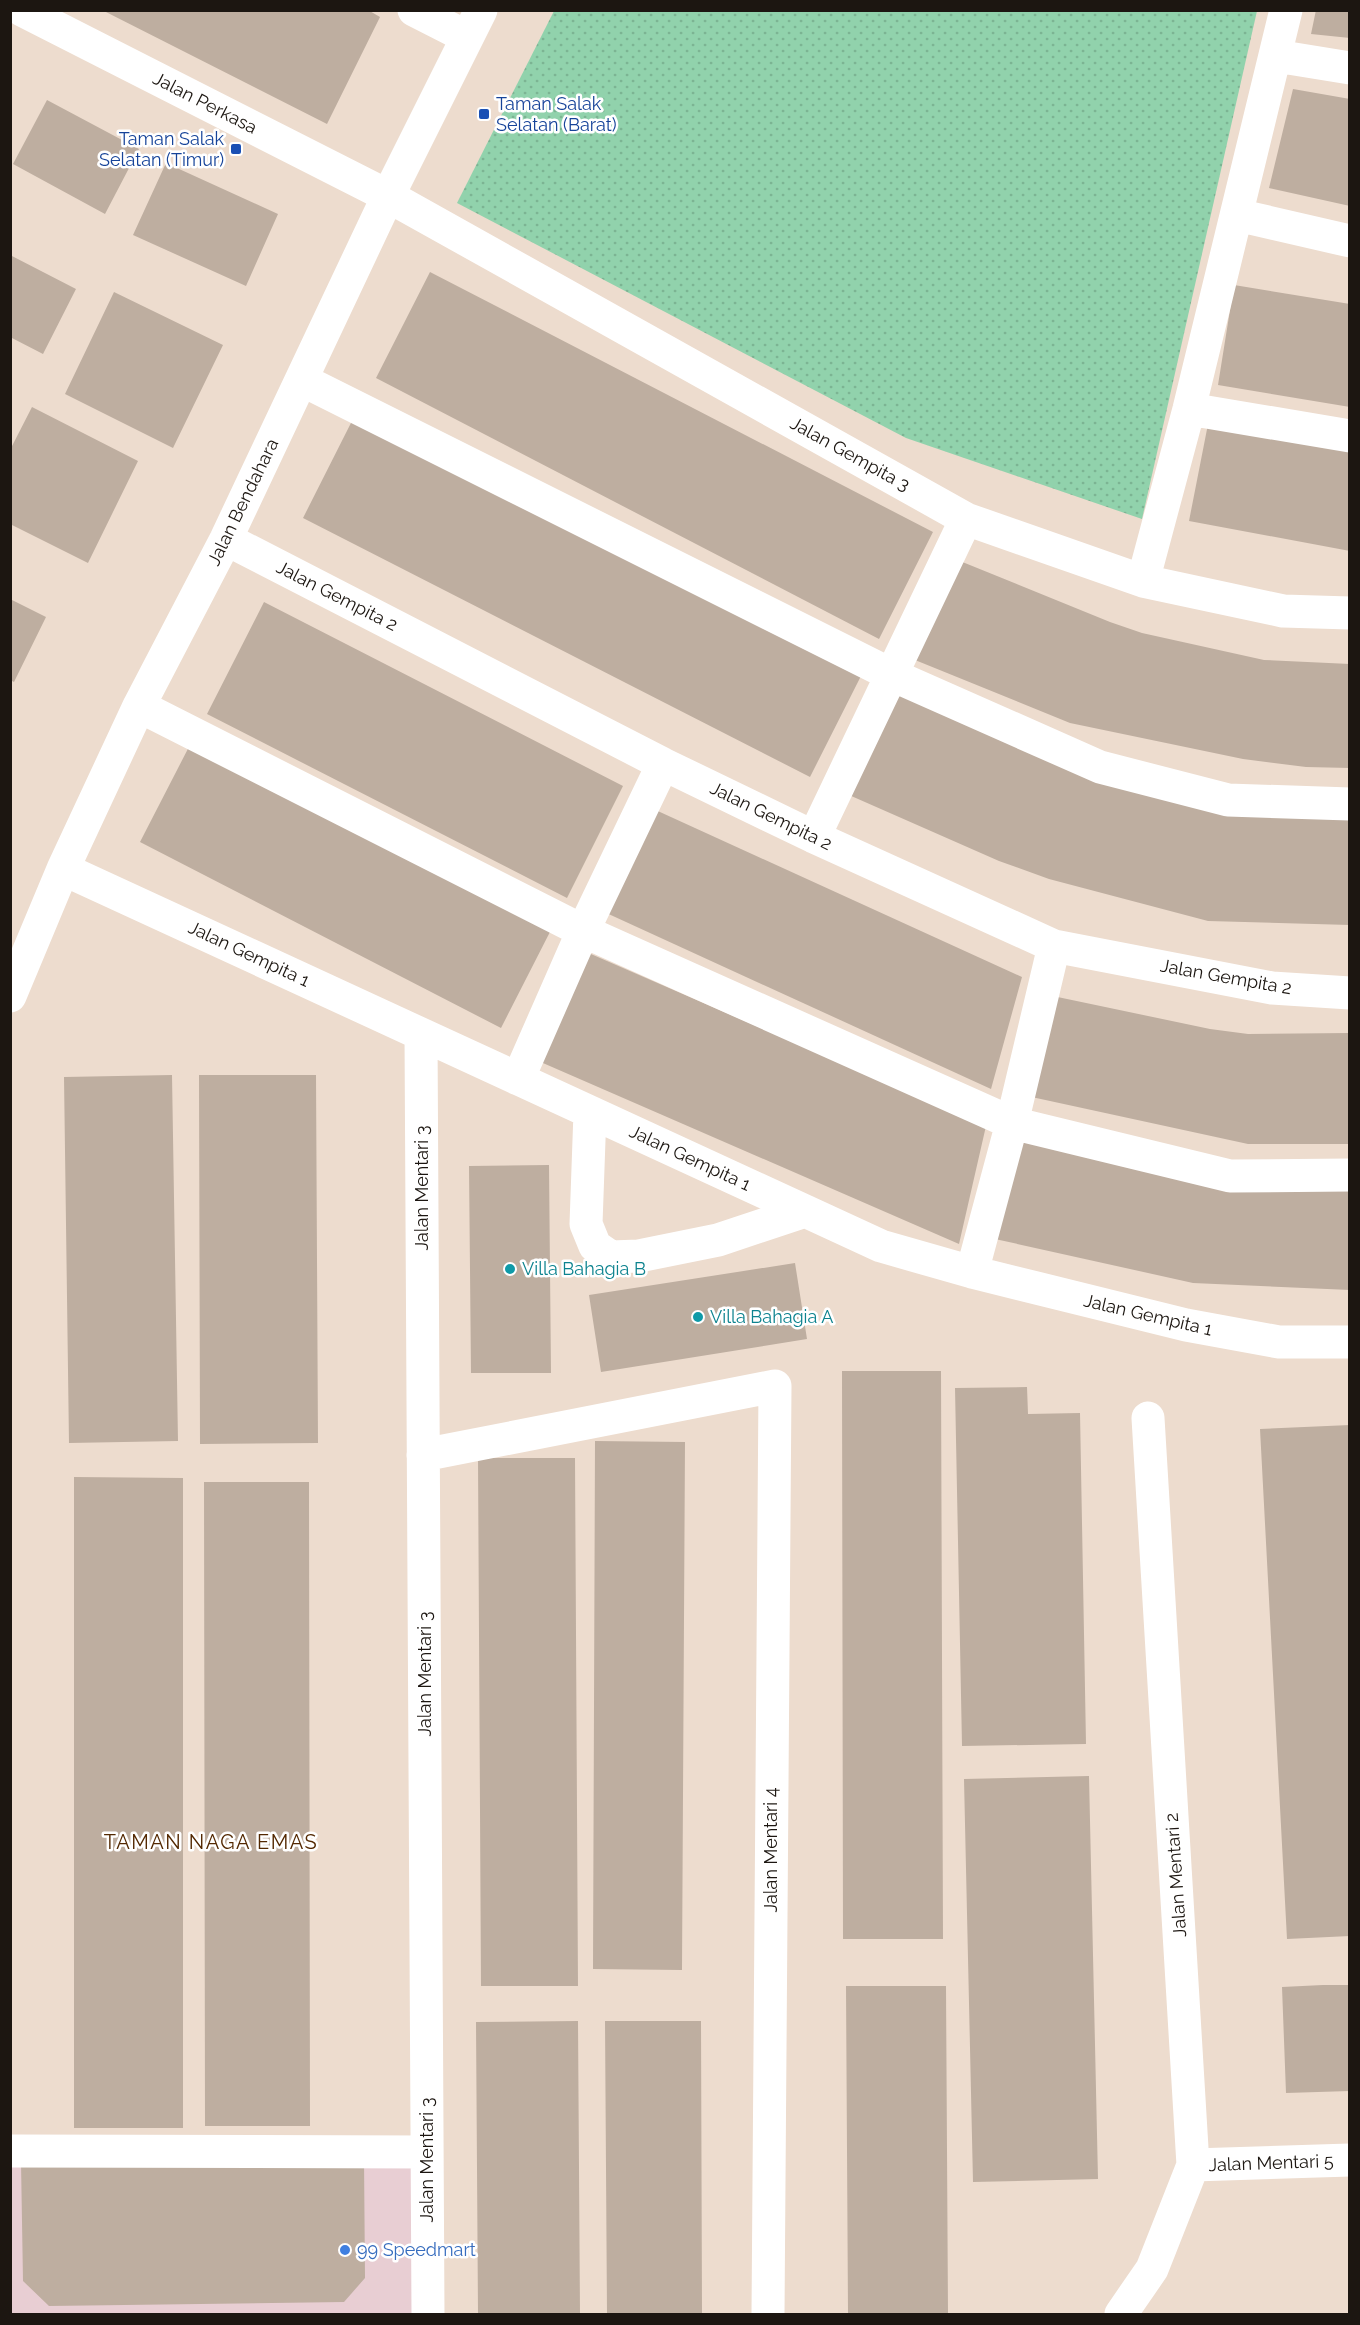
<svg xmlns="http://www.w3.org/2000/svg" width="1360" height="2325" viewBox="0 0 1360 2325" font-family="Raleway,sans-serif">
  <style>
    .commercial { fill: #e8ced3 }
    .park { fill: url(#park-dots) }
    .building { fill: #beaea0 }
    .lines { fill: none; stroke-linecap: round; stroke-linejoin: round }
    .minor { stroke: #fff; stroke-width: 33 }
    .transit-dot { fill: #1a4fb4; stroke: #fff; stroke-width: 2 }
    .culture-dot { fill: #0f9aa8; stroke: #fff; stroke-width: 2 }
    .shop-dot { fill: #3f7fe0; stroke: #fff; stroke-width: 2 }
    .labels { text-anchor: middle; stroke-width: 5; stroke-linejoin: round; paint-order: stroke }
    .street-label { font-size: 18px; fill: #1c1611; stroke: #fff }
    .transit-label { font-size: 18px; fill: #164399; stroke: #fff; text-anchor: start }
    .culture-label { font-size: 18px; fill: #0d838f; stroke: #fff; text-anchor: start }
    .shop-label { font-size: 18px; fill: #366cbe; stroke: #fff; text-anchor: start }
    .neighbourhood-label { font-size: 20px; letter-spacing: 1.5px; fill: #532801; stroke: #fff }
  </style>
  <defs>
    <pattern id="park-dots" width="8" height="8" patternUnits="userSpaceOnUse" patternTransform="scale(1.5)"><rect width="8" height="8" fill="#91d2ac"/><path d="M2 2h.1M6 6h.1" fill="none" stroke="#7cb493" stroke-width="1.8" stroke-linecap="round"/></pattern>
  </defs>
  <rect width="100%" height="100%" fill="#eddcce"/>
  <path class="commercial" d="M11,2160H413L414,2314H11Z"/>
  <path class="park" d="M554,11H1257L1142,519L906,438L457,203Z"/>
  <path class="building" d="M102,10H368L380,17L327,124Z
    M1316,10H1350V38L1311,34Z
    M1293,89L1350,99V206L1269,188Z
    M47,100L139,149L105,214L13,164Z
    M166,163L278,214L246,286L133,235Z
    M10,255L76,289L43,354L10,337Z
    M430,272L933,532L879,639L376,378Z
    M1234,285L1350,304V407L1218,385Z
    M114,292L223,345L173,448L65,394Z
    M32,407L138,461L88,563L10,524V450Z
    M356,413L863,672L810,777L303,518Z
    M1209,419L1350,445V551L1189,521Z
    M955,559L1110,622L1142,633L1264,660L1350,664V768L1306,767L1243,759L1070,723L915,660Z
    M10,599L46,617L14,682L10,680Z
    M264,602L623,786L567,898L207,714Z
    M896,688L1045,754L1350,812V925L1208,921L1049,879L999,861L849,795Z
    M193,739L553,926L501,1028L140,842Z
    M649,807L1022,977L991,1089L602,911Z
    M584,951L986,1126L959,1244L536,1060Z
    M1048,995L1210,1029L1248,1034L1350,1033V1144H1248L1027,1096Z
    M172,1075L178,1441L69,1443L64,1077Z
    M199,1075H316L318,1443L200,1444Z
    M1018,1132L1350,1181V1290L1193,1283L995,1239Z
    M549,1165L551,1373H471L469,1166Z
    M795,1263L807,1339L601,1372L589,1295Z
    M842,1371H941L943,1939H843Z
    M1027,1387L1028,1414L1080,1413L1086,1744L962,1746L955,1388Z
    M1350,1425V1936L1287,1939L1260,1429Z
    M595,1441L685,1442L682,1970L593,1969Z
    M478,1458H575L578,1986H481Z
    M74,1477L183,1478V2128H74Z
    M204,1482H309L310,2126H205Z
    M1089,1776L1098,2179L973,2182L964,1779Z
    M1323,1985H1350V2091L1286,2093L1282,1987Z
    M846,1986H946L948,2314H848Z
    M578,2021L580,2314H478L476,2022Z
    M605,2021H701L702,2314H607Z
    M364,2158L365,2278L344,2302L49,2306L23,2281L21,2162Z"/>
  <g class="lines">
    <path class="minor" d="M22,10L388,196L966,519L1143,581L1283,611L1350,613
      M414,10L467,37
      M1276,56L1350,68
      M1237,215L1350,241
      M302,380L892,675L1100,767L1228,800L1350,804
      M1189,409L1350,436
      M226,539L663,764L814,837L1054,946L1272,988L1350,993
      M1143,581L1189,409L1286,10
      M139,706L583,931L1012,1123L1230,1176L1350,1175
      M814,837L966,519
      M63,869L881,1246L972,1272L1186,1325L1279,1342H1350
      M10,996L63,869L139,706L226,539L388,196L481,10
      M421,1034L428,2314
      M518,1079L583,931L663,764
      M590,1112L586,1224L595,1246L611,1257L639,1256L718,1240L805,1211
      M972,1272L1012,1123L1054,946
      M423,1455L775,1386L768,2314
      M10,2151L427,2152
      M1193,2165L1350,2160
      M1121,2314L1152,2269L1193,2165L1148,1418"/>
  </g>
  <g class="transit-dot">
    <rect x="478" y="108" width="12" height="12" rx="3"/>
    <rect x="230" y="143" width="12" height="12" rx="3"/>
  </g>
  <g class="culture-dot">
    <circle cx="510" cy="1269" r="6"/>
    <circle cx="698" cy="1317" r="6"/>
  </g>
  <circle class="shop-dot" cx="345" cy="2250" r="6"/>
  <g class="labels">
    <g class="street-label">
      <text transform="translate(205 103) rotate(27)" y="6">Jalan Perkasa</text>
      <text transform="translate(850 454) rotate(29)" y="6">Jalan Gempita 3</text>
      <text transform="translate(243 502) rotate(-64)" y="6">Jalan Bendahara</text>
      <text transform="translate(337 596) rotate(27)" y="6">Jalan Gempita 2</text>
      <text transform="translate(771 816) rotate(26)" y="6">Jalan Gempita 2</text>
      <text transform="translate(249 954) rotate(25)" y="6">Jalan Gempita 1</text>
      <text transform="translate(1226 977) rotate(10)" y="6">Jalan Gempita 2</text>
      <text transform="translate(690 1158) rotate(25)" y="6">Jalan Gempita 1</text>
      <text transform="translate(422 1188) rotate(-90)" y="6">Jalan Mentari 3</text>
      <text transform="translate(1148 1315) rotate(13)" y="6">Jalan Gempita 1</text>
      <text transform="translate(425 1674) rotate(-90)" y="6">Jalan Mentari 3</text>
      <text transform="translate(771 1850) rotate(-90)" y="6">Jalan Mentari 4</text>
      <text transform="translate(1176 1875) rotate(-94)" y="6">Jalan Mentari 2</text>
      <text transform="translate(427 2160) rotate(-90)" y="6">Jalan Mentari 3</text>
      <text transform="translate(1271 2163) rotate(-2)" y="6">Jalan Mentari 5</text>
    </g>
    <g class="transit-label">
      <text x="496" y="110">Taman Salak<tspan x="496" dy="21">Selatan (Barat)</tspan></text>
      <text x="224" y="145" text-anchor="end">Taman Salak<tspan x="224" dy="21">Selatan (Timur)</tspan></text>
    </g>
    <g class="culture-label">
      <text x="522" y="1275">Villa Bahagia B</text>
      <text x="710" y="1323">Villa Bahagia A</text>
    </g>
    <g class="shop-label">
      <text x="357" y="2256">99 Speedmart</text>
    </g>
    <g class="neighbourhood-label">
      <text x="211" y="1849">TAMAN NAGA EMAS</text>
    </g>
  </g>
  <rect width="1360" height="2325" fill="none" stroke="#1c1611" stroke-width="24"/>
</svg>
